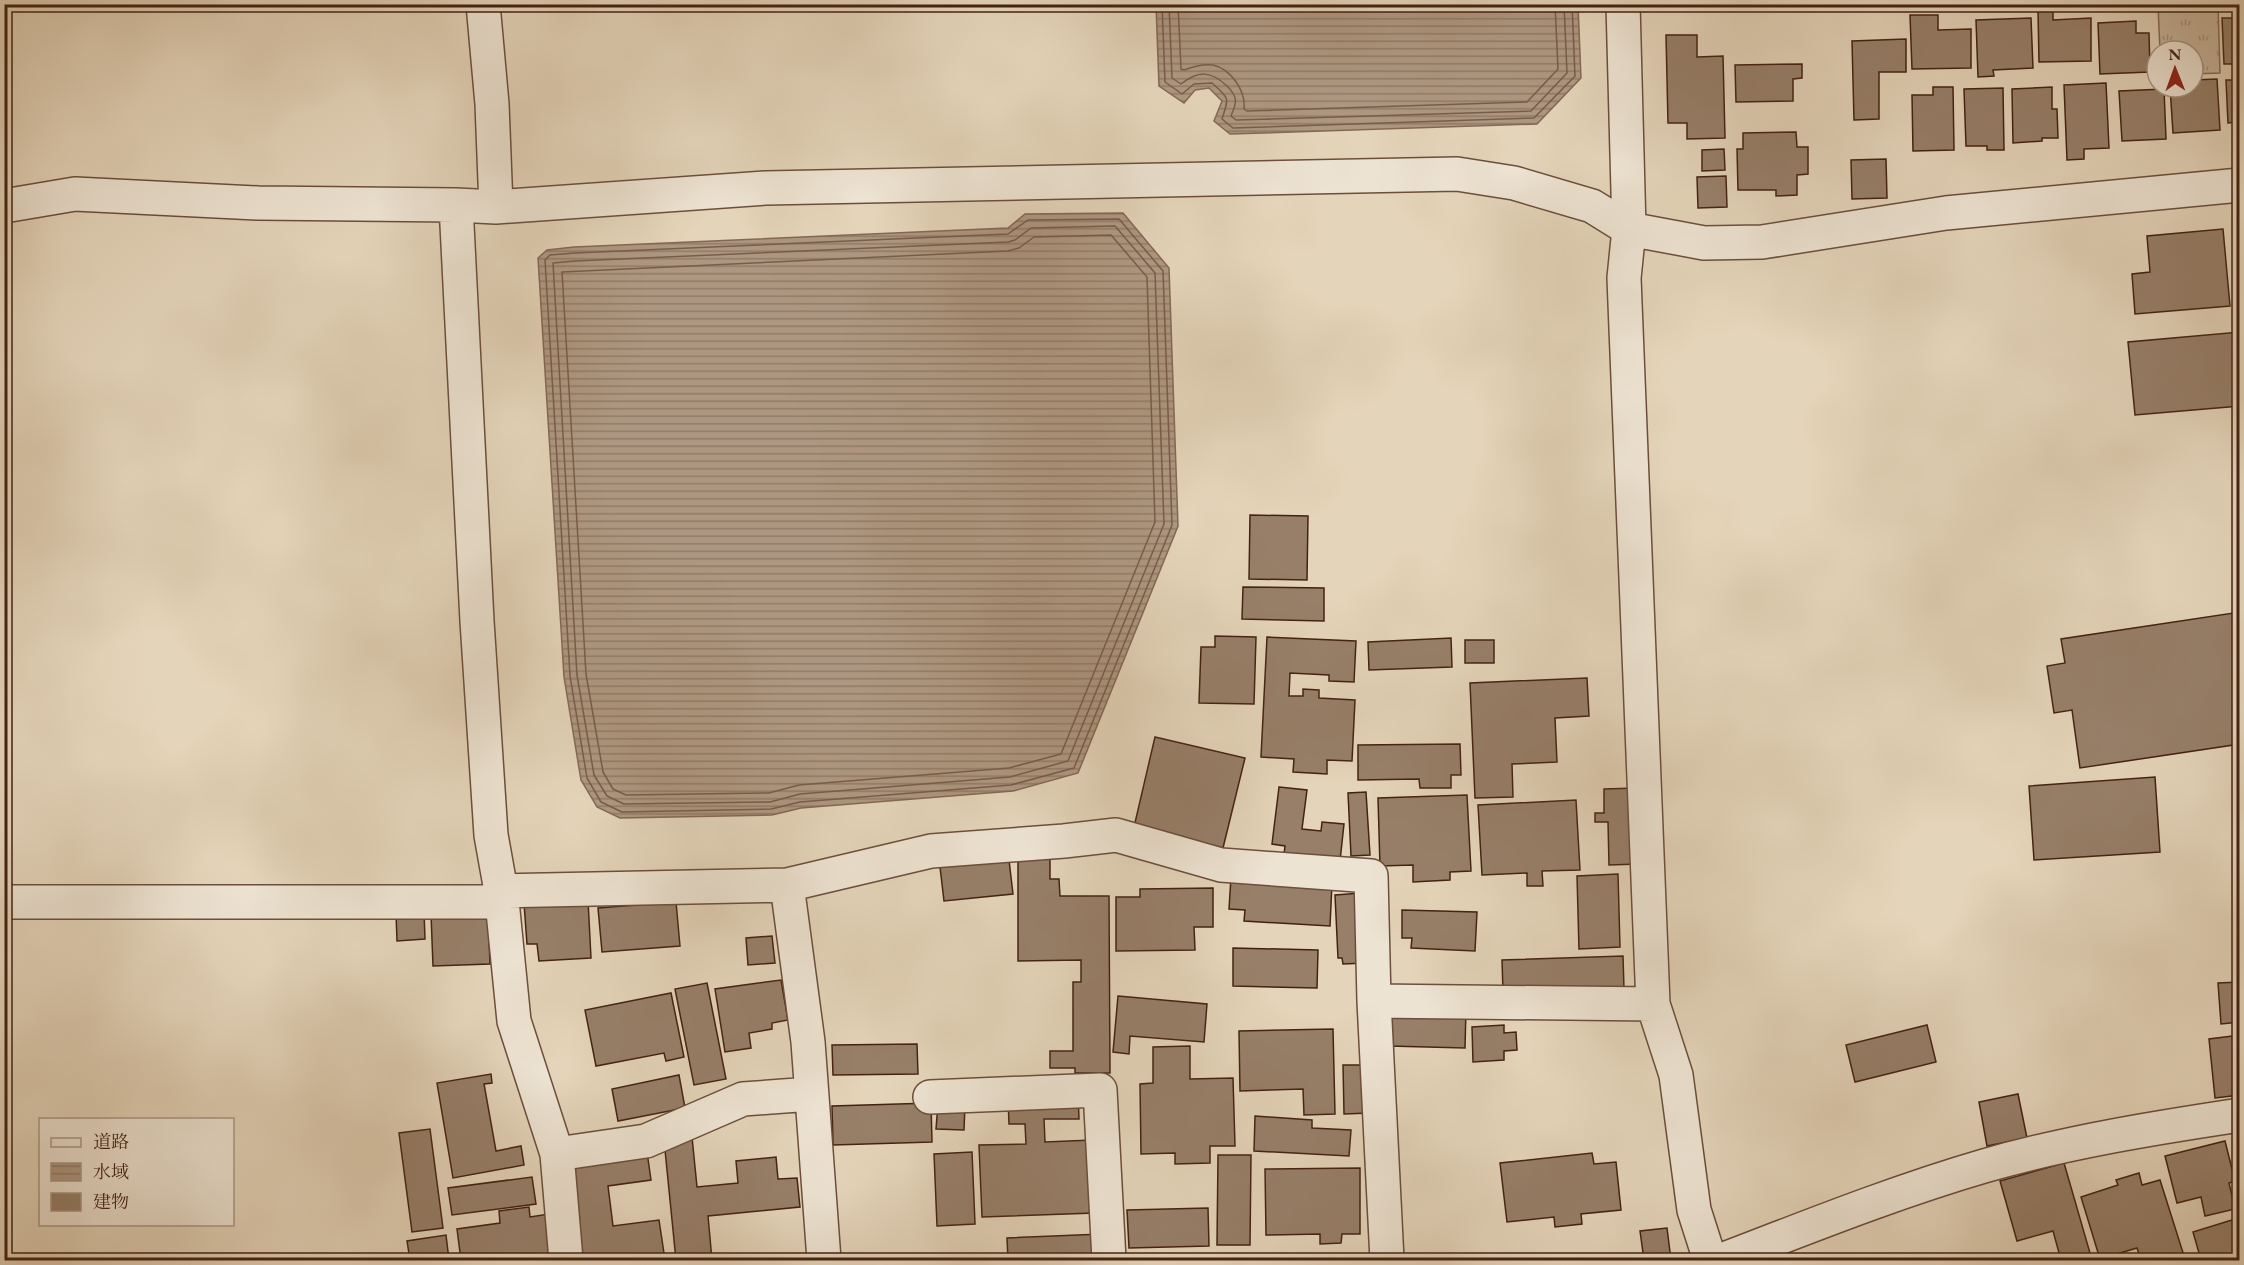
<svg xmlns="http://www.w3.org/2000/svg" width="2244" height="1265" viewBox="0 0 2244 1265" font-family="'EB Garamond','Noto Serif JP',serif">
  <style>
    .grass { fill: url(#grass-tufts); stroke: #866c58; stroke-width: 1.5 }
    .water { fill: url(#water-rules); stroke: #846855; stroke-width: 1.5 }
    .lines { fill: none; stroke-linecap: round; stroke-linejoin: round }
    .shore { stroke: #795c4a; stroke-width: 1.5 }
    .building { fill: #977f69; stroke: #442213; stroke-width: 1.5 }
    .street-casing { stroke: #6c4e3c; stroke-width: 36 }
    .street { stroke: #ede3d2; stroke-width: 33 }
  </style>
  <defs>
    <pattern id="grass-tufts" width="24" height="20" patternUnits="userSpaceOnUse" patternTransform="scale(1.5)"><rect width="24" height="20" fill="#c9b69d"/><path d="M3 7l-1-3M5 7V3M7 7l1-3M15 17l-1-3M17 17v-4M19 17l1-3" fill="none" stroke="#a5947f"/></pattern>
    <pattern id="water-rules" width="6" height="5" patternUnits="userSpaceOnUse" patternTransform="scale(1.5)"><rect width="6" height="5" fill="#ae9781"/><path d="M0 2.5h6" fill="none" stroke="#8f7b68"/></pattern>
  </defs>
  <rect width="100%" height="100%" fill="#e4d4b9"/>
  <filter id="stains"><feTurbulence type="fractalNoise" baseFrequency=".00333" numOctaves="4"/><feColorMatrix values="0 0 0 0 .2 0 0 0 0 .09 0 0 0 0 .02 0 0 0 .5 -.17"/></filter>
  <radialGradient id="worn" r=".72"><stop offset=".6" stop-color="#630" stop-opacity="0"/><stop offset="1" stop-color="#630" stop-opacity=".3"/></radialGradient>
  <path class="grass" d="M2158,5H2218L2220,73L2193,74V51H2160Z"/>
  <path class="water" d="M1156,5H1578L1581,78L1537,124L1230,134L1214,121L1222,101L1209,88L1195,90L1184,103L1159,86Z
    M1123,213L1169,268L1178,526L1078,773L1013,791L801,808L772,815L620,818L597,807L581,780L564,677L538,258L547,250L574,247L1008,228L1025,214Z"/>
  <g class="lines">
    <path class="shore" d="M1162,4L1165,82L1182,94L1194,84L1212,83C1230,99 1229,97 1222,119L1233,128L1534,118L1575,76L1572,4
      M1169,4L1172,78L1181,84C1199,70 1211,71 1227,86C1231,90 1234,93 1235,98C1237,104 1233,110 1231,116L1236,120L1531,111L1567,73L1564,4
      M1178,4L1181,69L1184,70C1192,67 1204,64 1213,65C1231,69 1246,91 1244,109L1247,111L1527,102L1558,69L1555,4
      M1119,219L1163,271L1172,525L1074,768L1011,785L800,802L771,809L622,812L601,802L587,778L570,676L545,260L550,255L575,253L1008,234L1028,220Z
      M1115,226L1155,273L1164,524L1068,761L1010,777L800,794L770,802L624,804L607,796L594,775L577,675L553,263L575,261L1008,242L1015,240L1031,228Z
      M1111,235L1147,277L1155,522L1061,754L1009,768L799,785L769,793L626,795L613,789L603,772L586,674L562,272L1008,251L1019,248L1034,237Z"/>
  </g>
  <path class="building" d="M2038,10H2053V20L2091,18V61L2039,62Z
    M1910,15H1938V30L1971,29V68L1912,69Z
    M2031,18L2033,68L1993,70L1994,76L1978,77L1976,20Z
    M2222,18H2236V24H2240V64H2224Z
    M2136,21V33H2149L2150,72L2100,74L2098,23Z
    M1666,35H1697V57L1723,56L1725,138L1687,139V123H1668Z
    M1906,39V72H1879V119L1854,120L1852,41Z
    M1802,64V78L1793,79V101L1736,102L1735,65Z
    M2217,79L2220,130L2173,133L2170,87H2193V80Z
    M2226,80H2240V122L2228,123Z
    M2106,83L2109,148L2084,149V159L2067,160L2064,85Z
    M1933,87H1953L1954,150L1913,151L1912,95H1933Z
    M2052,87V109H2057L2058,138H2042V141L2013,143L2012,89Z
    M2003,88L2004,150H1987V146H1966L1964,89Z
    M2164,89L2166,139L2122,141L2119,91Z
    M1796,132L1797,147H1808V174L1797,175V195L1776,196V190H1738L1737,149H1743V133Z
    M1724,149L1725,170L1702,171V150Z
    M1886,159L1887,198L1852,199L1851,160Z
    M1726,176L1727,207L1698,208L1697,177Z
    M2223,229L2230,306L2135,314L2132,274L2150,272L2147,236Z
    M2240,332V406L2135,415L2128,342Z
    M1250,515L1308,516L1307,580L1249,579Z
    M1243,587L1324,588V621L1242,619Z
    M2240,612V744L2080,768L2072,710L2054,713L2047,666L2065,663L2061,639Z
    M1215,636L1256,637L1254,704L1199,703L1201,647H1215Z
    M1267,637L1356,641L1354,682L1329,681V675L1290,673L1289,696H1303V689L1319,690V698L1355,700L1352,761L1327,760V774L1293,772L1294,759L1261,757Z
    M1451,638L1452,667L1369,670L1368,642Z
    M1465,640H1494V663H1465Z
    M1587,678L1589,716L1555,718L1557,762L1512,764L1513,797L1475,798L1470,683Z
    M1155,737L1245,758L1223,848L1134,827Z
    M1460,744L1461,775H1451V788H1420L1419,779L1358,780V745Z
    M2155,777L2160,852L2034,860L2029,786Z
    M1279,787L1307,790L1302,829L1321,831L1322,822L1344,824L1340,861L1284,854L1285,846L1272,844Z
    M1637,788L1638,864L1609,865L1608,822H1595V813H1604V789Z
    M1366,792L1370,855L1351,856L1348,793Z
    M1467,795L1471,871L1450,872V880L1413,882V865L1380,866L1378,798Z
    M1576,800L1580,870L1542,871L1543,886H1527V873L1482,875L1478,805Z
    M1018,852H1050V879H1059L1060,896H1109L1110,1073H1075V1068H1050V1051H1073V982H1081V960L1018,961Z
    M1009,860L1013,894L944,901L940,867Z
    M1618,874L1620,947L1579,949L1577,876Z
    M1231,877L1332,883L1330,926L1244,921L1245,910L1229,909Z
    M1213,888V927H1194L1195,950L1116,951V897H1140V889Z
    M1362,893L1365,963L1343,964L1342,958H1338L1335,895Z
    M588,900L591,958L539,961L537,944H527L524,903Z
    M676,902L680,946L602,952L598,908Z
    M1402,910L1477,912L1475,951L1411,948L1412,938H1402Z
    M488,911L490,964L433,966L431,914Z
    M424,912L425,939L397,941L396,913Z
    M772,936L775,963L748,965L746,938Z
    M1233,948L1318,950L1317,988L1233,986Z
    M1623,956L1624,989L1503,992L1502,960Z
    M781,980L788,1020L772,1023V1029L749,1033L751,1048L725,1052L715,989Z
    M2240,982V1022L2221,1024L2218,983Z
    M707,983L726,1079L694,1085L675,989Z
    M671,993L684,1057L666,1061L664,1053L596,1066L585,1010Z
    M1118,996L1207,1004L1204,1042L1130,1036L1129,1054L1113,1052Z
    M1390,1007L1466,1009L1465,1048L1389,1046Z
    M1504,1025V1033L1516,1032L1517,1050L1504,1051V1060L1473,1062L1472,1027Z
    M1927,1025L1936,1062L1855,1082L1846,1045Z
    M1333,1029L1335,1114L1304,1115L1303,1089L1240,1091L1239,1031Z
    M2240,1035V1095L2215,1098L2209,1039Z
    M917,1044L918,1074L833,1075L832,1045Z
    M1190,1046V1079L1233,1078L1235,1146H1210V1163L1175,1164V1153L1141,1154L1140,1084L1153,1083V1047Z
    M1343,1065H1368L1370,1113L1344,1114Z
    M491,1074L492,1083L484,1084L496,1151L521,1146L524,1165L453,1178L437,1083Z
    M679,1075L685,1108L618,1121L612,1089Z
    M1078,1094L1079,1119H1044L1045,1142L1092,1140L1095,1213L982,1217L979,1145L1026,1144L1025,1124H1009L1008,1097Z
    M2018,1094L2027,1138L1987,1146L1979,1102Z
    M931,1103L932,1142L833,1145L832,1106Z
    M938,1104L965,1105L964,1130L936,1129Z
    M1255,1116L1312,1120V1128L1351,1130L1349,1156L1254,1151Z
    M430,1129L443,1228L412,1232L399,1133Z
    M692,1137L697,1187L738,1183L736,1161L776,1157L778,1179L797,1178L800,1207L708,1216L712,1260H676L664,1140Z
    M2225,1141L2235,1181L2229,1183L2235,1209L2205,1216L2201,1197L2177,1203L2165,1156Z
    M646,1145L651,1180L608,1186L613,1226L659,1220L665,1260H582L568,1157Z
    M972,1152L975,1224L937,1226L934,1154Z
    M1592,1153L1594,1164L1616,1162L1621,1210L1581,1214L1582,1224L1555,1227L1554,1217L1507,1222L1500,1163Z
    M1218,1155H1251L1250,1245H1217Z
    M2064,1163L2092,1260H2061L2053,1231L2017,1241L2000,1181Z
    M1360,1168V1234H1342L1341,1243L1320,1244V1234L1266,1235L1265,1169Z
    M2139,1173L2142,1185L2160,1180L2185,1259L2141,1260L2137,1248L2100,1259L2081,1197L2118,1185L2116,1180Z
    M532,1177L536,1204L452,1215L448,1188Z
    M529,1207L530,1217L549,1214L555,1260H461L457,1229L500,1223L499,1211Z
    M1208,1208L1209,1246L1129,1248L1127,1210Z
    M2232,1220L2240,1244V1260H2201L2193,1232Z
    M1667,1228L1671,1260H1644L1640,1231Z
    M1102,1234L1103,1255L1008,1259L1007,1238Z
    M446,1235L449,1260H410L407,1241Z"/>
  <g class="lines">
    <g class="street-casing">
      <path id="street" d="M483,4L492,104L496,207
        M1623,4L1629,229L1624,278L1653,1004
        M456,205L477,621L491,835L501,891L514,1021L557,1154L566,1260
        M4,206L75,194L258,203L456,205L496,207L766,188L1457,174L1514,183L1592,206L1629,229L1704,243L1762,242L1946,213L2240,185
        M787,885L808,1042L824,1260
        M501,891L787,885L931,851L1064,841L1116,835L1221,865L1371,876L1374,1001L1387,1260
        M4,902H502
        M1374,1001L1653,1004L1676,1075L1694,1210L1710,1260
        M930,1097L1100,1090L1109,1260
        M557,1154L646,1141L743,1099L811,1094
        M1722,1260C1808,1227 1895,1192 1984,1166C2067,1142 2154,1128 2240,1115"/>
    </g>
    <use href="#street" class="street"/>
  </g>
  <rect width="2244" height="1265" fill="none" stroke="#e4d4b9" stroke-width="24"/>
  <rect x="6" y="6" width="2232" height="1253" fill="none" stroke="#442213" stroke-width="3"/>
  <rect x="12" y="12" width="2220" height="1241" fill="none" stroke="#442213" stroke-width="1.5"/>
  <rect x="39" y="1118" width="195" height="108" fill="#ede3d2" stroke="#a99686" stroke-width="1.5"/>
  <rect x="51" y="1138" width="30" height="9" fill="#ede3d2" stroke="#a99686" stroke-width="1.5"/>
  <text x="93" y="1148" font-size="18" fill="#442213">道路</text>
  <rect x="51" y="1163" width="30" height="18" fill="url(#water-rules)" stroke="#a99686" stroke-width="1.5"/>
  <text x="93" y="1178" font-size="18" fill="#442213">水域</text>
  <rect x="51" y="1193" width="30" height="18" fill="#977f69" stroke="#a99686" stroke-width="1.5"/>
  <text x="93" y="1208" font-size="18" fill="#442213">建物</text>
  <g transform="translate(2175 69) rotate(359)"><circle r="28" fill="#ede3d2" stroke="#a99686" stroke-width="1.5"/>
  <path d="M0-4.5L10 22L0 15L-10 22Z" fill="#8f2418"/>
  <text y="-9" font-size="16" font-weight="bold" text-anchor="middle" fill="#442213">N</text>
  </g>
  <rect width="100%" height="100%" filter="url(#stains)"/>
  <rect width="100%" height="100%" fill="url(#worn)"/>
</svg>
